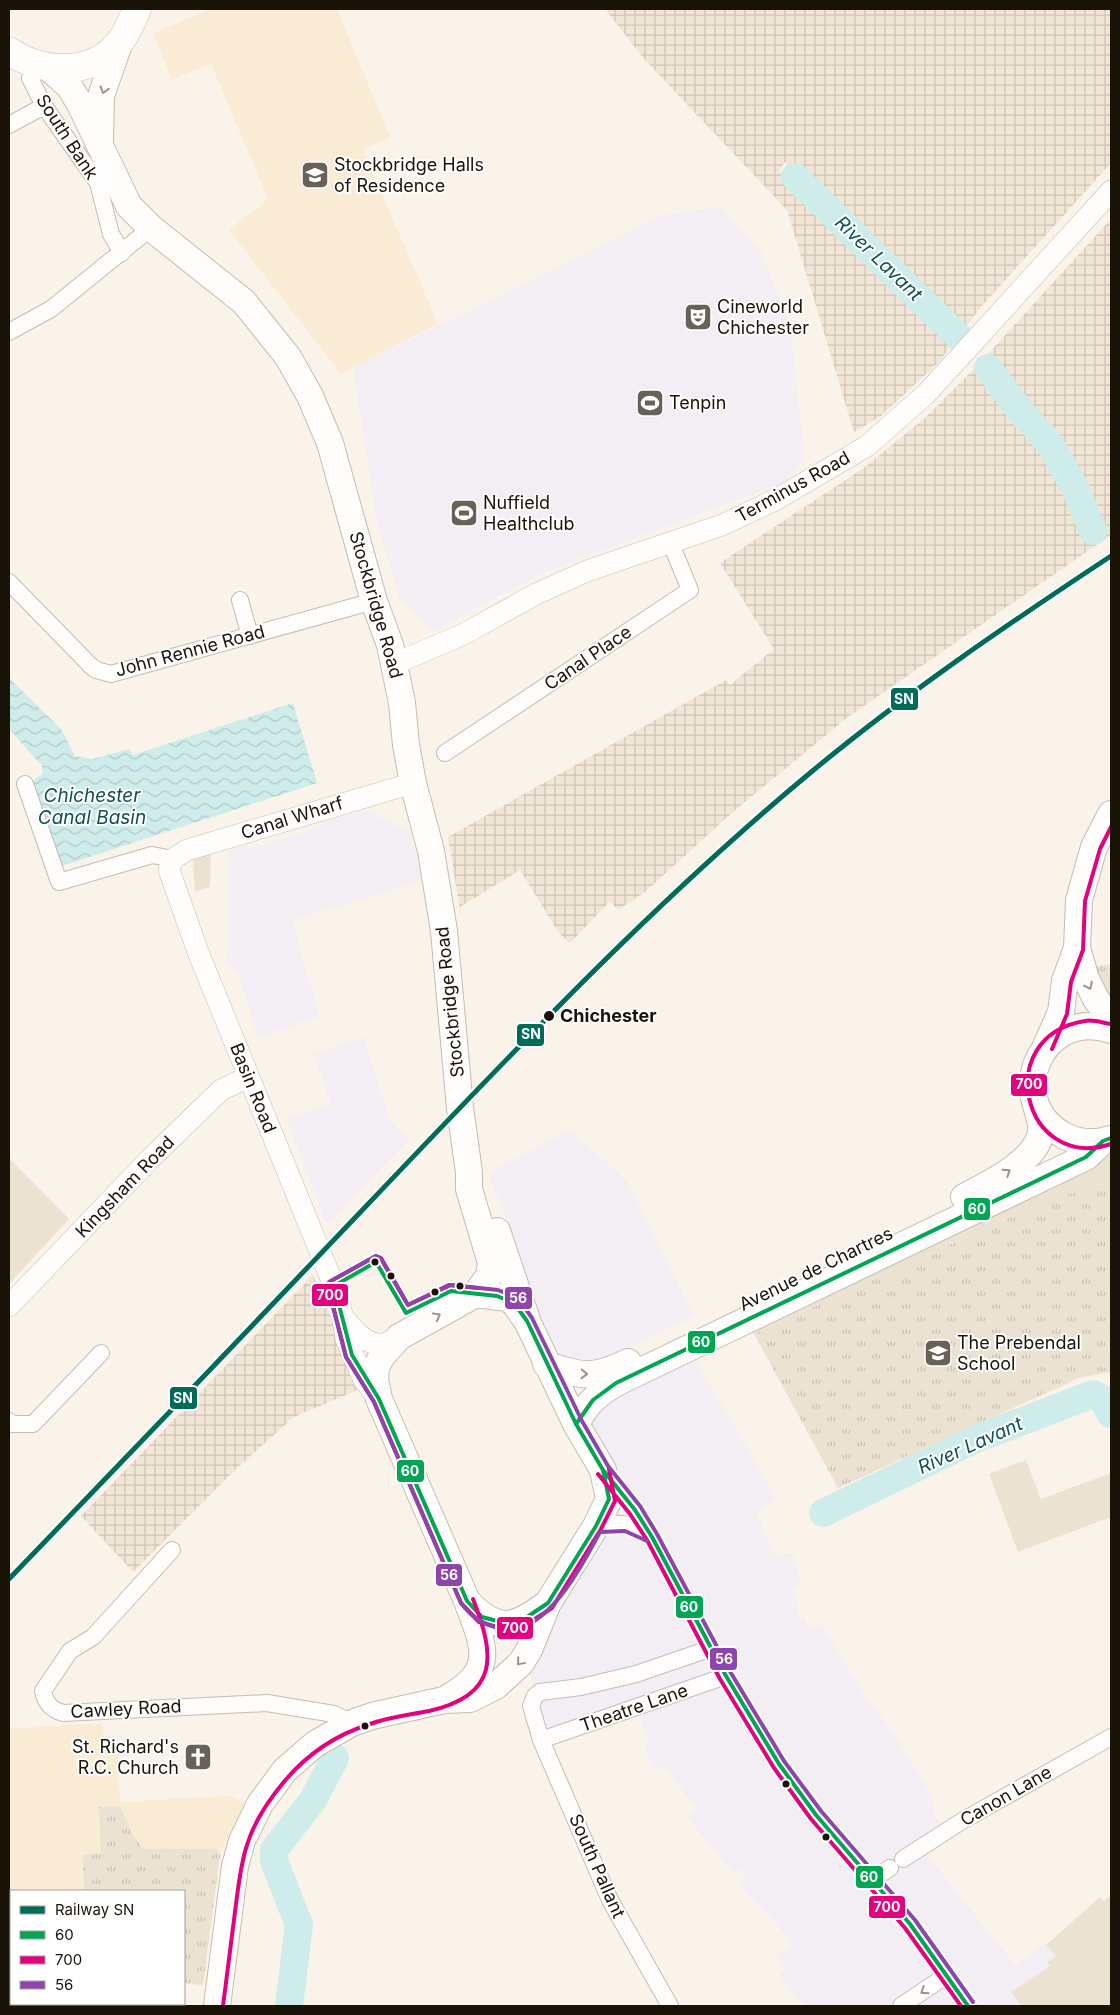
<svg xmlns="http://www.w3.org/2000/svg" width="1120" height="2015" viewBox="0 0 1120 2015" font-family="Inter,sans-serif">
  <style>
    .commercial { fill: #f2eef3 }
    .industrial { fill: url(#industrial-grid) }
    .built { fill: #faecd4 }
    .green { fill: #ebe2d2 }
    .park { fill: url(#park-tufts) }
    .water { fill: url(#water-waves) }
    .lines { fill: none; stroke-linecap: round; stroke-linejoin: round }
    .stream { stroke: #ceecea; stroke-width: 4.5 }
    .river { stroke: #ceecea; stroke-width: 28 }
    .minor-casing { stroke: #c3bdb4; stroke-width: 18 }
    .tertiary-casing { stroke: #c3bdb4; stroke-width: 22 }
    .primary-casing { stroke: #c3bdb4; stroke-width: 28 }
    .trunk-casing { stroke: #c3bdb4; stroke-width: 29 }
    .minor { stroke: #fefdfc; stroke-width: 16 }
    .tertiary { stroke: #fefdfc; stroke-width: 21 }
    .primary { stroke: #fefdfc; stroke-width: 26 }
    .trunk { stroke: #fefdfc; stroke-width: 28 }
    .bus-1-casing { stroke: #fff; stroke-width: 8 }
    .bus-2-casing { stroke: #fff; stroke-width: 8 }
    .bus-3-casing { stroke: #fff; stroke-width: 8 }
    .bus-1 { stroke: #00a651; stroke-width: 4 }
    .bus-2 { stroke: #e5007d; stroke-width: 4 }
    .bus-3 { stroke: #8e44ad; stroke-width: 4 }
    .rail-1-casing { stroke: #fff; stroke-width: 9 }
    .rail-1 { stroke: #006b56; stroke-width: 5 }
    .oneway { stroke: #97948e }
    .stop-dot { fill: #191308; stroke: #fff; stroke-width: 2 }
    .labels { text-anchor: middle; stroke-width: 4; stroke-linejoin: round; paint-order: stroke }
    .street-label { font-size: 18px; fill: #191308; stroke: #fff }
    .poi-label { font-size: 18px; fill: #191308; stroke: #fff; text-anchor: start }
    .stop-label { font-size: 18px; font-weight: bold; fill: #191308; stroke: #fff; text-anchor: start }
    .water-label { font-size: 19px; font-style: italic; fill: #0d5052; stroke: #fff }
    .line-badge { stroke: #fff; stroke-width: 2 }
    .badge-label { font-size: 14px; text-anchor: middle; font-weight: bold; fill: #fff }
  </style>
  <defs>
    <pattern id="industrial-grid" width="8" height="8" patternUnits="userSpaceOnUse" patternTransform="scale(1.25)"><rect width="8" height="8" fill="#f1e5d6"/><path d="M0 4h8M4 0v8" fill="none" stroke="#cec4b6"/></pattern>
    <pattern id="park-tufts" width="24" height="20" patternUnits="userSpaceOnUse" patternTransform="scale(1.25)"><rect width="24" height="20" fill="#ebe2d2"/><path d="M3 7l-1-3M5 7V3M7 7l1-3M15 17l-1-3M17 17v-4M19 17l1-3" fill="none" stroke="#c9c1b3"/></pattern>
    <pattern id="water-waves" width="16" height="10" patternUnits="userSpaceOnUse" patternTransform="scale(1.25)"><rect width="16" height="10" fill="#ceecea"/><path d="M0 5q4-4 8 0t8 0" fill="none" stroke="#b0cac7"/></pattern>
  </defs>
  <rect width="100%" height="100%" fill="#f9f3e9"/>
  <path class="commercial" d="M721,207L760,250L790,325L805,459L785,482L547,571L433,631L400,600L377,522L353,368L662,216Z
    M366,810L410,832L422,881L292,920L319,1016L258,1037L239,976L227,962L229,851L247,846L249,849L322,827L321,822Z
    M363,1037L391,1123L410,1139L327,1224L287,1120L331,1104L314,1055Z
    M571,1131L628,1182L694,1316L590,1367L564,1357L551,1342L538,1317L520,1254L488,1173Z
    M689,1349L777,1499L756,1512L775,1556L792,1553L802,1584L793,1587L800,1617H804L809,1630L823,1626L865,1696L893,1732L933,1798V1814L940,1824L924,1835L925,1852L1015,1965L1044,1943L1056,1956L1050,1966L1012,1992L1022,2006H809L790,1993L779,1974L785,1970L777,1956L791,1945L787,1937L769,1914L738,1885L745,1878L739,1868L733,1873L685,1815L696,1809L666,1768H653L644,1744L649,1742L635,1708L541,1740L530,1669L596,1526L634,1525L639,1507L593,1426L585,1406Z"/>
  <path class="industrial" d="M605,9H1111V163L981,307L963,330L785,162L779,171L950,347L940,361L881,416L854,432L787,210L645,60Z
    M1111,219V535L848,717L734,811L645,892L618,910L610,901L570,943L559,933L520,870L460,907L461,917L448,837L726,680L730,685L774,649L720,563L865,467L925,418L976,367Z
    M313,1275L362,1388L294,1417L237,1468L133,1572L81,1516Z"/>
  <path class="built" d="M211,9H337L390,137L363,150L438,324L341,374L229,230L268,199L211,64L172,79L153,33Z
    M103,1723L104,1755L118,1754L120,1802L229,1796L245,1803L220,1855L203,1985L184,1983V1891H11V1963H9V1729Z"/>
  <path class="green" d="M211,853L210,887L195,892L193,860Z
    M1111,1154V1184L1099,1185L1041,1203L754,1334L752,1320Z
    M9,1158L69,1219L9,1284Z
    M1026,1460L1041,1499L1111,1473V1517L1018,1552L989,1474Z
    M1111,1896V2006H1022L1011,1992L1050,1966L1047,1963L1056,1956L1046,1945L1100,1897L1103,1901Z"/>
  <path class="park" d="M1111,964V1006L1089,967Z
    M1111,1184V1372L1079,1378L838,1488L754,1334L1041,1203L1099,1185Z
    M120,1806L132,1834L143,1849H217L220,1855L203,1985L184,1983V1891H84L83,1855L101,1853L99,1807Z"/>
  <path class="water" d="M9,678L61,729L75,756L93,759L129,749L133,755L293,703L317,783L62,866L30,783L42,774V766L9,729Z"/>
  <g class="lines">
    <path class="stream" d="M822,1509L823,1513"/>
    <path class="river" d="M795,177L962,340
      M988,368L1020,411L1048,441L1075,488L1093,531
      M823,1513L976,1439L1093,1394L1102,1399L1111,1414
      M289,2006L299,1925L274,1861V1850L313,1800L335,1758"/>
    <g class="minor-casing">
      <path id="minor" d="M30,78L44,106L98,183L111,234L122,253
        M9,125L44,106
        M9,332L51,309L151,228
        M9,582L90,665L96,670L111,674L374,601
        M240,600L250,636
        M445,753L690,590L671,544
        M25,784L59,882L152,855L173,859
        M9,1421L12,1424H33L101,1353
        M608,1476L635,1510L652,1537L726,1676L779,1764L816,1815L910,1924L968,2006
        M596,1526C621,1522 629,1522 650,1536
        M172,1550L93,1637L70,1651L43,1691C46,1704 51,1709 63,1713L267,1703L334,1714L352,1723
        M541,1740L726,1676
        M903,1859L962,1821L1111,1737
        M873,1879L890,1868
        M670,2006L610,1900L541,1740L531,1706L535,1696L540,1692L581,1687L636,1674L712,1648
        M901,2006L947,1975"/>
    </g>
    <g class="tertiary-casing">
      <path id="tertiary" d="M394,664L464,634L536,594L587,571L722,525L777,499L867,446L926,394L1111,191
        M9,1306L152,1157L221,1090L248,1077
        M343,1317C353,1329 366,1346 383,1344C388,1343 394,1339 399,1337
        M379,1399L364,1380L346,1339L343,1317L334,1286L198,952L169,870L173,859L187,850L413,783"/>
    </g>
    <g class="primary-casing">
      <path id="primary" d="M49,68L69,86L80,104L129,206L151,228L244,302L288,357L310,396L330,443L374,601L390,645L402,703L406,745L413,783L431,851L444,931L460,1108L469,1172V1189L491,1263L489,1276L476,1294
        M100,140L101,96L119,44
        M1077,948L1086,979L1096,999L1111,1019
        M1046,1046L1061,1012L1065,981L1077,948L1079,900L1094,847L1111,814
        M1110,1139C1095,1144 1079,1143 1065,1136C1000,1102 1042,1006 1111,1030
        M964,1197C987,1185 1038,1161 1041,1131C1042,1124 1038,1113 1036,1105
        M497,1231L526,1317
        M546,1364C581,1377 593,1379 628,1362
        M576,1424C587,1403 596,1395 616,1383L1086,1157L1103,1141
        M449,1697C495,1671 485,1647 468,1604
        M217,2006L235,1866L242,1841L260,1804L285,1770L315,1744L352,1723L372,1716L444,1700L470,1699L496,1686L521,1663L529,1650L548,1603L596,1526L609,1499L603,1470L576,1424L527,1321L514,1303L507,1298L476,1294L399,1337L382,1356L376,1367L375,1380L379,1399L467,1601C498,1634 515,1628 548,1603"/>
    </g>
    <g class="trunk-casing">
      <path id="trunk" d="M9,51C41,73 92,77 119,43C127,34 132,20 137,9"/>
    </g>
    <use href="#minor" class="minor"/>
    <use href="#tertiary" class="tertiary"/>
    <use href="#primary" class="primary"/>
    <use href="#trunk" class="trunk"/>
    <g class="bus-1-casing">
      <path id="bus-1" d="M376,1262L406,1313L451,1291L497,1296L514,1303L527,1321L576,1424L603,1470L609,1499L596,1526L548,1603L521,1621L508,1624L482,1617L467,1601L379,1399L352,1355L334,1286Z
        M576,1424L593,1400L616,1383L1086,1157L1103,1141L1111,1138
        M603,1470L635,1510L652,1537L726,1676L779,1764L816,1815L910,1924L968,2006"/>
    </g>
    <g class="bus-2-casing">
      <path id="bus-2" d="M1111,1024C1103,1023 1093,1019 1085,1021C990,1036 1023,1173 1111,1144
        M1052,1049L1067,1014L1071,982L1083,950L1085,901L1100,849L1111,827
        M477,1288L449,1285L408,1305L381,1258L376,1256L331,1281L328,1286L346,1357L374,1402L461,1603L479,1622L508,1630L524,1626L552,1608L601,1529L615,1501L609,1469
        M598,1474L630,1514L647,1540L720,1679L774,1768L811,1819L905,1928L961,2006
        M223,2006C227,1975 231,1943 235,1912C238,1890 240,1866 247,1845C254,1822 268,1801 283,1783C306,1755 335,1735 370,1724C389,1717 409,1715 429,1711C500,1695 495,1655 473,1599"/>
    </g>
    <g class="bus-3-casing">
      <path id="bus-3" d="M657,1534L731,1673L784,1761L821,1811L915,1920L973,2002
        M647,1541L625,1531L600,1532C581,1566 544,1643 495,1627C479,1622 471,1616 461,1603L374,1402L346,1357L328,1288L329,1282L376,1256L381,1259L408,1305L451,1285L498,1290L518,1298L532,1318L582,1421L608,1466L640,1506L657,1534"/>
    </g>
    <use href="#bus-1" class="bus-1"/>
    <use href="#bus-2" class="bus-2"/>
    <use href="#bus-3" class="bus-3"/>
    <g class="rail-1-casing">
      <path id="rail-1" d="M9,1579C130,1453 251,1328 371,1201C512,1053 652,904 810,773C905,694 1008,624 1111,556"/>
    </g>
    <use href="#rail-1" class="rail-1"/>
  </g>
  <defs><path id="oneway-chevron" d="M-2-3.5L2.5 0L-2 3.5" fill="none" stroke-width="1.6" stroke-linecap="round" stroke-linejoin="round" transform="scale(1.25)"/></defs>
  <g class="oneway">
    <use href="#oneway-chevron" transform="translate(104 90) rotate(106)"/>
    <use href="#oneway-chevron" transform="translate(1089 986) rotate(64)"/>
    <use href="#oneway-chevron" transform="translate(1007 1172) rotate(-34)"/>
    <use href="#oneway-chevron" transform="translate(437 1316) rotate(-29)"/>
    <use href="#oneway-chevron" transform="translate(584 1374) rotate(2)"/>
    <use href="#oneway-chevron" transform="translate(520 1662) rotate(130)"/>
    <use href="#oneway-chevron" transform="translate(924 1991) rotate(146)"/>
  </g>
  <defs>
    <g id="university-square" transform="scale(1.4375)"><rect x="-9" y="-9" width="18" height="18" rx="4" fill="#676157" stroke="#fff"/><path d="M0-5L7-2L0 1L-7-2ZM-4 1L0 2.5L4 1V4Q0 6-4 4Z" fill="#fff"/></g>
    <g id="theatre-square" transform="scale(1.4375)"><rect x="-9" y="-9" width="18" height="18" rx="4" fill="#676157" stroke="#fff"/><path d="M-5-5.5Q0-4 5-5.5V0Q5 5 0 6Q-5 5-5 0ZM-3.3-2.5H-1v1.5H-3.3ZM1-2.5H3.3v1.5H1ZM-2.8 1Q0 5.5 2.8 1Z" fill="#fff"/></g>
    <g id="stadium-square" transform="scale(1.4375)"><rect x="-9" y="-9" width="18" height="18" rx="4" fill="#676157" stroke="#fff"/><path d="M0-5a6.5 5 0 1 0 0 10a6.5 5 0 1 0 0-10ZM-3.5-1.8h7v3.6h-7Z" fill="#fff"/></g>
    <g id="school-square" transform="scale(1.4375)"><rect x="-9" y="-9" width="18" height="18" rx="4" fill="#676157" stroke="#fff"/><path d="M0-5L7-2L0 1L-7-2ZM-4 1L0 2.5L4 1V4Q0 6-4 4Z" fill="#fff"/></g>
    <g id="church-square" transform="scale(1.4375)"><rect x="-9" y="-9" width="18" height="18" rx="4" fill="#676157" stroke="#fff"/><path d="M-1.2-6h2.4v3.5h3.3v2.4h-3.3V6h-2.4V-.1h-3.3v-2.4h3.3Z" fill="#fff"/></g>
  </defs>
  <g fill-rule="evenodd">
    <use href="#university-square" x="315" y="175"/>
    <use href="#theatre-square" x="698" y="317"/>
    <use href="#stadium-square" x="650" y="403"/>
    <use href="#stadium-square" x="464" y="513"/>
    <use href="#school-square" x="938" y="1353"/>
    <use href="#church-square" x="198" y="1757"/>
  </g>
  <g class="stop-dot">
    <circle cx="549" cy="1016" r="6"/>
    <circle cx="375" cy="1262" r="4.5"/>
    <circle cx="391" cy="1276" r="4.5"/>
    <circle cx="460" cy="1286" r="4.5"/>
    <circle cx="435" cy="1292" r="4.5"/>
    <circle cx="365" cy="1726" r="4.5"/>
    <circle cx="786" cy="1784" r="4.5"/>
    <circle cx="826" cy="1837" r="4.5"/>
  </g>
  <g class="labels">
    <g class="street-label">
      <text transform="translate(67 137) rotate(57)" y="6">South Bank</text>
      <text transform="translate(793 487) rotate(-29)" y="6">Terminus Road</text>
      <text transform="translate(376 605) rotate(74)" y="6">Stockbridge Road</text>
      <text transform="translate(190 651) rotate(-15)" y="6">John Rennie Road</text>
      <text transform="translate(588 658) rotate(-34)" y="6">Canal Place</text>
      <text transform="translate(292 818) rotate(-17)" y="6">Canal Wharf</text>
      <text transform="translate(450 1002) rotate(-96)" y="6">Stockbridge Road</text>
      <text transform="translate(253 1088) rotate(68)" y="6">Basin Road</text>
      <text transform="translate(125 1187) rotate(-46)" y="6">Kingsham Road</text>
      <text transform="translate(816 1269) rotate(-26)" y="6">Avenue de Chartres</text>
      <text transform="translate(634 1708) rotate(-19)" y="6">Theatre Lane</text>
      <text transform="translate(126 1709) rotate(-3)" y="6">Cawley Road</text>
      <text transform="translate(1006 1796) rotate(-30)" y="6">Canon Lane</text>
      <text transform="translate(597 1866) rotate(66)" y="6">South Pallant</text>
    </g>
    <g class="poi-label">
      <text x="334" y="171">Stockbridge Halls<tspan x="334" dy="21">of Residence</tspan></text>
      <text x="717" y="313">Cineworld<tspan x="717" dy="21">Chichester</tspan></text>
      <text x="669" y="409">Tenpin</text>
      <text x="483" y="509">Nuffield<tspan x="483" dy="21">Healthclub</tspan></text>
      <text x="957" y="1349">The Prebendal<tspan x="957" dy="21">School</tspan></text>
      <text x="179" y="1753" text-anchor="end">St. Richard's<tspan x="179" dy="21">R.C. Church</tspan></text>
    </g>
    <g class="stop-label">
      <text x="560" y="1022">Chichester</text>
    </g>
    <g class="water-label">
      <text transform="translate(879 258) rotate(44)" y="7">River Lavant</text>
      <text x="92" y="802">Chichester<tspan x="92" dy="22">Canal Basin</tspan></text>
      <text transform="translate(970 1445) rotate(-24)" y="7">River Lavant</text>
    </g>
  </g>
  <g class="line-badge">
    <rect x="890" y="687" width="29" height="24" rx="5" fill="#006b56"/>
    <rect x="516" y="1023" width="29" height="24" rx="5" fill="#006b56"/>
    <rect x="1010" y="1073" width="38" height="24" rx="5" fill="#e5007d"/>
    <rect x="963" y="1197" width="28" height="24" rx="5" fill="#00a651"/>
    <rect x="311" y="1283" width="38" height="24" rx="5" fill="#e5007d"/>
    <rect x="504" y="1286" width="29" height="24" rx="5" fill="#8e44ad"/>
    <rect x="687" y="1330" width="29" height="24" rx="5" fill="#00a651"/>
    <rect x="169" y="1386" width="29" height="24" rx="5" fill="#006b56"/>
    <rect x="396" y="1459" width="29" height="24" rx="5" fill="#00a651"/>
    <rect x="435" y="1563" width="28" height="24" rx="5" fill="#8e44ad"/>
    <rect x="675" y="1595" width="29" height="24" rx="5" fill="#00a651"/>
    <rect x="496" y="1616" width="38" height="24" rx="5" fill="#e5007d"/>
    <rect x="709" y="1647" width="29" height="24" rx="5" fill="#8e44ad"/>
    <rect x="855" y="1865" width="29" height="24" rx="5" fill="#00a651"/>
    <rect x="868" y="1895" width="38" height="24" rx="5" fill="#e5007d"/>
  </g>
  <g class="badge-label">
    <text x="904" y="704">SN</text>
    <text x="531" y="1039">SN</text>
    <text x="1029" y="1089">700</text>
    <text x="977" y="1214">60</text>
    <text x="330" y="1300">700</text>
    <text x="518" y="1303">56</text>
    <text x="701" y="1347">60</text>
    <text x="183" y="1403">SN</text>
    <text x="410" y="1476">60</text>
    <text x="449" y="1580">56</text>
    <text x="689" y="1612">60</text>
    <text x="515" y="1633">700</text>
    <text x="724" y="1664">56</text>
    <text x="869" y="1882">60</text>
    <text x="887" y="1912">700</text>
  </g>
  <rect width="1120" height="2015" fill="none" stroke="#191308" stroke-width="20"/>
  <rect x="10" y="1890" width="175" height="115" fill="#ffffff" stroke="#a3a19c"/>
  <rect x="20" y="1906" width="25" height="8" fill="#006b56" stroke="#a3a19c"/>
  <text x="55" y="1915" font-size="15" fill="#191308">Railway SN</text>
  <rect x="20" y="1931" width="25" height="8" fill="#00a651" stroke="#a3a19c"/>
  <text x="55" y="1940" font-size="15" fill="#191308">60</text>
  <rect x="20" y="1956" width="25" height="8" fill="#e5007d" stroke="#a3a19c"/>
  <text x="55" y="1965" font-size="15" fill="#191308">700</text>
  <rect x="20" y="1981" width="25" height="8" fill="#8e44ad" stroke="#a3a19c"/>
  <text x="55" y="1990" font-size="15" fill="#191308">56</text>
</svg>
